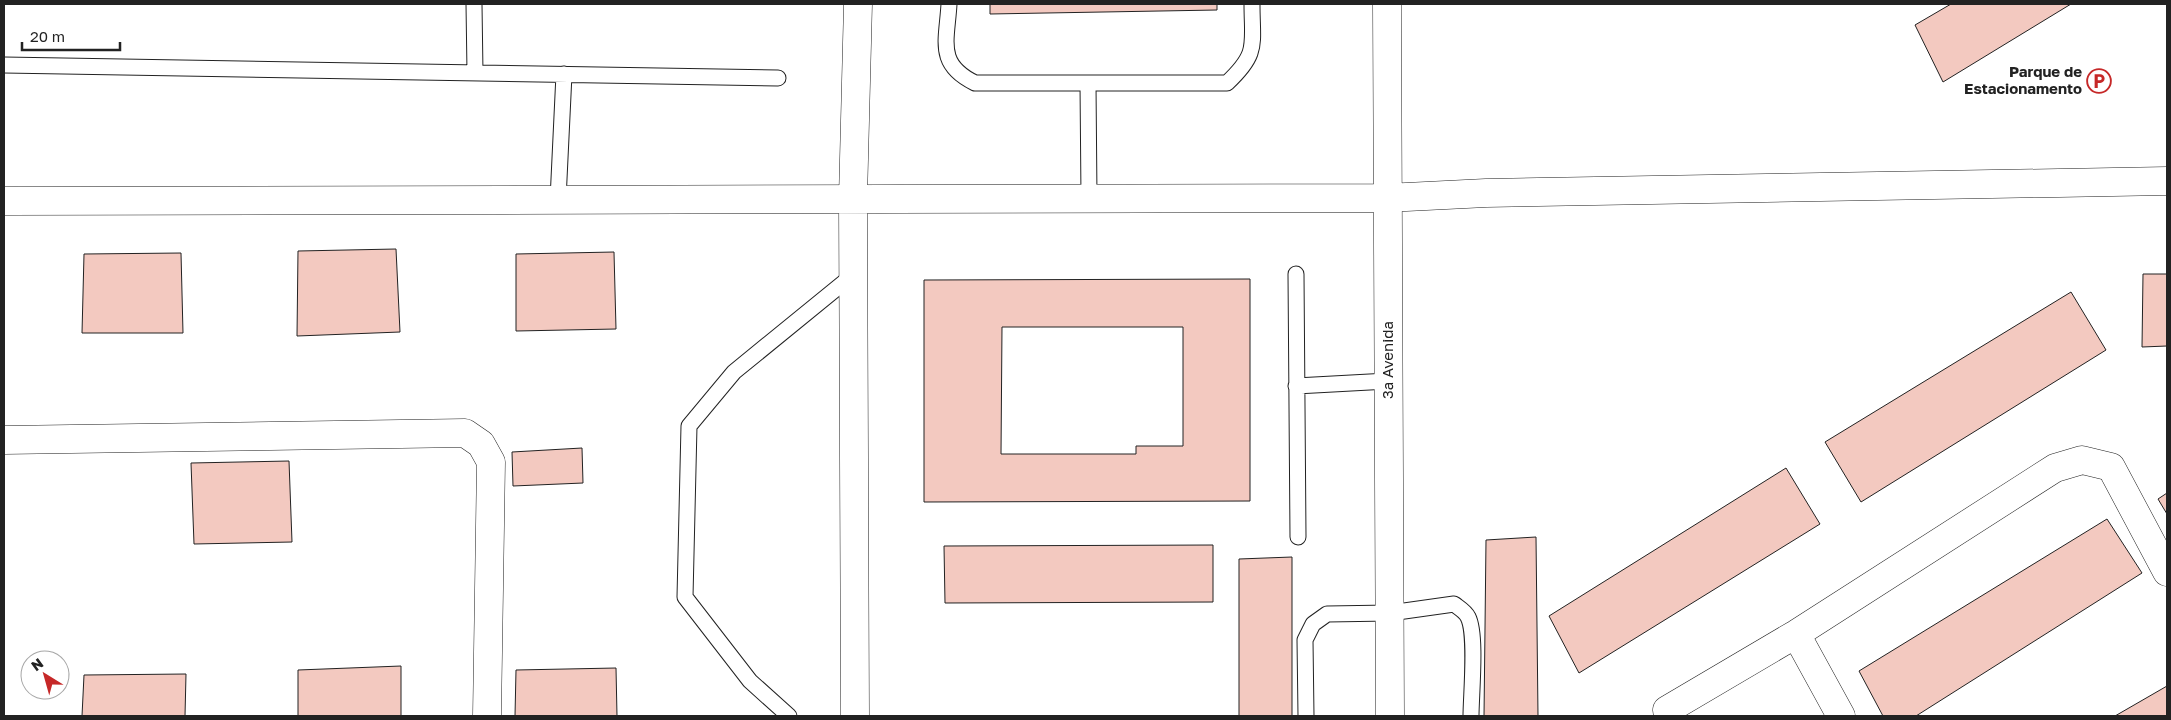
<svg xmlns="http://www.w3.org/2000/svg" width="2171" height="720" viewBox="0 0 2171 720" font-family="'Golos Text',sans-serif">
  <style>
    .building { fill: #f3c9c0; stroke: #222; fill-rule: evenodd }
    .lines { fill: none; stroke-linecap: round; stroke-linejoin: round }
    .lane-casing { stroke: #222; stroke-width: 17 }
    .street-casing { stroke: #222; stroke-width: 29 }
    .lane { stroke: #fff; stroke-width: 15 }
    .street { stroke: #fff; stroke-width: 28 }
    .labels { text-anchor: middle; stroke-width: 4; stroke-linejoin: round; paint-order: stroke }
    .poi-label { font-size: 15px; font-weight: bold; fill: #222; stroke: #fff; text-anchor: end }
    .street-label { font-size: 15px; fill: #222; stroke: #fff }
  </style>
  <rect width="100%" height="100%" fill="#fff"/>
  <path class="building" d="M990,4H1217V10L990,14Z
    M1951,4H2071L1943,82L1915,25Z
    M396,249L400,332L297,336L298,251Z
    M614,252L616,329L516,331V254Z
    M181,253L183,333H82L84,254Z
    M2143,274H2167V346L2142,347Z
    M1250,279V501L924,502V280ZM1002,327H1183V446H1136V454H1001Z
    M2071,292L2106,350L1861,502L1825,442Z
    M582,448L583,483L513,486L512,452Z
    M289,461L292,542L194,544L191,463Z
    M1786,468L1820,524L1579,673L1549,616Z
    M2167,493V514L2158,499Z
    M2107,519L2142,573L1916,716H1883L1859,671Z
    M1536,537L1538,716H1484L1486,540Z
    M1213,545V602L945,603L944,546Z
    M1292,557V716H1239V559Z
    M401,666V716H298V670Z
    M616,668L617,716H515L516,670Z
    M186,674L185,716H82L84,675Z
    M2167,686V716H2115Z"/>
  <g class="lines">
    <g class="lane-casing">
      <path id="lane" d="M474,4L475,73
        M949,4C947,41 936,64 975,83H1227C1259,53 1252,45 1252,4
        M4,65L778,78
        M1088,84L1089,198
        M558,200L564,74
        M1296,274L1298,537
        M1296,386L1388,381
        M789,716L750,681L685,597L689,426L734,372L853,275
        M1306,716L1305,640L1313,624L1327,614L1390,613L1454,604C1459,608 1465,611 1468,617C1477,634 1471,695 1471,716"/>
    </g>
    <g class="street-casing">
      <path id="street" d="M1387,4L1390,716
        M4,201L1386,198L1486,193L2167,181
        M4,440L465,433L481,444L491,462L487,716
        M1796,634L1841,716
        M1667,710L1796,634L2055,468L2082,460L2111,467L2167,572
        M855,716L853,198L858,4"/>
    </g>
    <use href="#lane" class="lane"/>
    <use href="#street" class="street"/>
  </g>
  <defs>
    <g id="parking-ring" transform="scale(1.25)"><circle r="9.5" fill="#fff" stroke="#c62828" stroke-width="1.5"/><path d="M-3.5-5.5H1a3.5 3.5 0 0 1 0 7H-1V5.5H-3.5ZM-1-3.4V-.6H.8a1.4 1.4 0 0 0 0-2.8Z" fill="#c62828"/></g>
  </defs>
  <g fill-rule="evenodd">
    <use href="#parking-ring" x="2099" y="81"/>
  </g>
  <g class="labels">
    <g class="poi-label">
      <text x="2082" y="77">Parque de<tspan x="2082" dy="17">Estacionamento</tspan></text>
    </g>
    <g class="street-label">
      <text transform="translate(1388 360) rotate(-90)" y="5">3ª Avenida</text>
    </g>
  </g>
  <rect width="2171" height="720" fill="none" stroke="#222222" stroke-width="10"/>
  <g transform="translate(45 675) rotate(323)"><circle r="24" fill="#ffffff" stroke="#a7a7a7"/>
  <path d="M0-4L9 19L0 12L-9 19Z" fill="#c62828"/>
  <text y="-8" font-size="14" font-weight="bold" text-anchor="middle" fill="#222222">N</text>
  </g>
  <path d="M22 42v8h98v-8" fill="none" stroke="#222222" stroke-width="2.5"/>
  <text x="30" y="42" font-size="15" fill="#222222" stroke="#ffffff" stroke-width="4" paint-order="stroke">20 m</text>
</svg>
